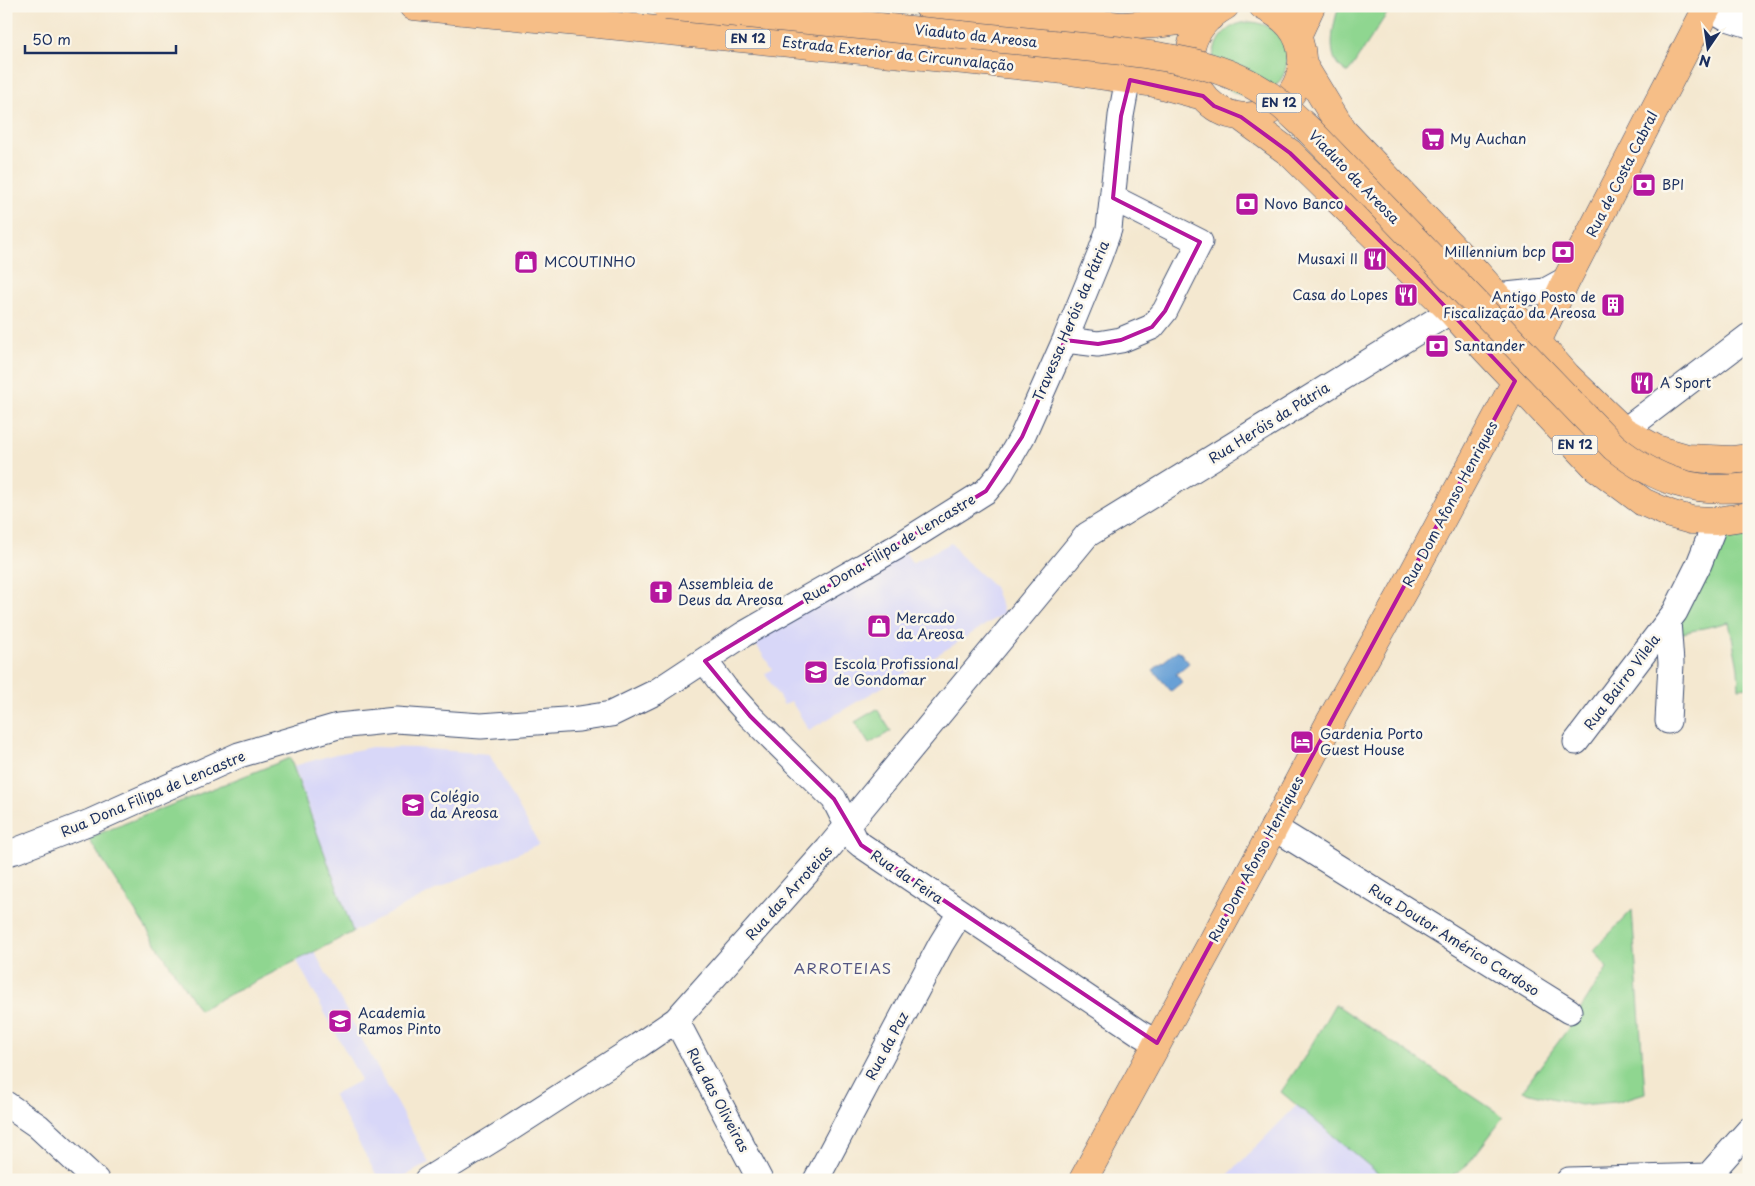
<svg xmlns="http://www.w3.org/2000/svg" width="1755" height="1186" viewBox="0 0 1755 1186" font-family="'Playpen Sans',sans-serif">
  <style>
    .built { fill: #d8d7f8 }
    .green { fill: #8fd690; stroke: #558277 }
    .water { fill: #67a0d6; stroke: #41689a }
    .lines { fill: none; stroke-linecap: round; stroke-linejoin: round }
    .minor-casing { stroke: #3c4b6f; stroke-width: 27 }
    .major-casing { stroke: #3c4b6f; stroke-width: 29 }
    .minor { stroke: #fff; stroke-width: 25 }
    .major { stroke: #f6be87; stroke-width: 28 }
    .major-bridge-casing { stroke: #3c4b6f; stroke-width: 29; stroke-linecap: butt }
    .major-bridge { stroke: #f6be87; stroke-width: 28 }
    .marked { fill: none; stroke: #b5179e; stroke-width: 4; stroke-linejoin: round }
    .labels { text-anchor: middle; stroke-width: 5; stroke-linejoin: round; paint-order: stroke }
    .shield { fill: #fbf7ec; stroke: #5e6b89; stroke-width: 1 }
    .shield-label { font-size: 12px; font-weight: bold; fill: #1b2f5e }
    .street-label { font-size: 14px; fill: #1b2f5e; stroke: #fbf7ec }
    .poi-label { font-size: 14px; fill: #1b2f5e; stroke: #fbf7ec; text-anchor: start }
    .neighbourhood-label { font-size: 15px; letter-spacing: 1px; fill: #545783; stroke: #fbf7ec }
  </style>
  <rect width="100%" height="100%" fill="#fbf7ec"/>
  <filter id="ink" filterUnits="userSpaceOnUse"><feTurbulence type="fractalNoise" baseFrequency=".02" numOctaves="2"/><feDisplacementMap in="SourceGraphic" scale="10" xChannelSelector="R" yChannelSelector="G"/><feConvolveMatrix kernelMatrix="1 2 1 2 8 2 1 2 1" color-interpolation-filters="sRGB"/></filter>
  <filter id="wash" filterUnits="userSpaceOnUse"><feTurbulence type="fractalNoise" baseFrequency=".0096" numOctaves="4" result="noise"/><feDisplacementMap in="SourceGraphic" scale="20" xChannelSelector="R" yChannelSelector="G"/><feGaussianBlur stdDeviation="1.12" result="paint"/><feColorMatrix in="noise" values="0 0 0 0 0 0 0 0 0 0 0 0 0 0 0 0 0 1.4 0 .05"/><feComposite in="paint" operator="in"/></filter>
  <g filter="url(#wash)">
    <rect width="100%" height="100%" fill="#f4e8d0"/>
    <path class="built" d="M951,543L961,556L994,587L1004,613L952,646L809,730L791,701L784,705L765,674L772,669L753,640L905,552L912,563Z
      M372,747L415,748L489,754L539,844L447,884L353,932L294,766L332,755Z
      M314,951L429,1163L397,1180H379L333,1095L361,1080L297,961Z
      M1297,1105L1386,1180H1232L1228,1175Z"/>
    <path class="green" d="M1339,6H1392L1348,73C1345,70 1341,68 1338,65C1327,51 1334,22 1339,6Z
      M1213 59a37 37 0 1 1 74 0a37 37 0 1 1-74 0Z
      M1749,537V687L1739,688L1738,668L1729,622L1679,634L1678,622L1712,541Z
      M877,709L891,731L869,744L855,722Z
      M290,758L353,932L199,1010L88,838Z
      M1632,910L1645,1093L1616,1102L1580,1105L1522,1091L1570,1026L1607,968L1594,950Z
      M1335,1004L1504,1117L1468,1164L1447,1180H1386L1281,1092L1304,1058Z"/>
    <path class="water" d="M1178,650L1189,663L1176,674L1182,682L1171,691L1153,670Z"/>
  </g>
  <g filter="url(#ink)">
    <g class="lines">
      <g class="minor-casing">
        <path id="minor" d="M1708,7L1727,18L1749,25
          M1065,340L1098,344L1121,340L1152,327L1165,311L1200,242L1113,198
          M1624,431L1749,336
          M1668,621L1671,663L1668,721
          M705,661L725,688L750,716L834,799L854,839L861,845L1138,1032L1157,1043
          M1576,742L1675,612L1699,564L1716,521
          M1273,827L1569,1011
          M6,853L15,851L90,822L239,755L338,726L396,720L481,726L579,719L611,714L656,692L744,634L895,548L986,491L1001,473L1022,437L1065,340L1099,257L1109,229L1121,116L1126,89L1130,80
          M676,1020L760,1180
          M6,1104L38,1126L96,1180
          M1708,1176L1749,1130
          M427,1180L508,1130L638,1046L676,1020L828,849L1087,535L1451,311L1496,296L1545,291L1567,279
          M816,1180L941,944L960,913
          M1569,1180L1708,1176L1718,1180"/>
      </g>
      <g class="major-casing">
        <path id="major" d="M413,6L1055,69L1154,83L1203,96
          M928,6L1121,26L1155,24L1210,17
          M1225,6C1144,52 1219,156 1284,101C1296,91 1303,74 1302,58C1301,32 1285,17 1263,6
          M1297,36L1311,6
          M1303,65L1343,131L1476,272L1567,376L1624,431L1656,449L1687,458L1733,460L1749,458
          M1241,117L1290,153L1451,311L1486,350L1596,467L1643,502L1670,514L1691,520L1716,521L1749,516
          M1083,1180L1259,856L1330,722L1411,577L1537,342L1567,279L1708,6"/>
      </g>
      <use href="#minor" class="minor"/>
      <use href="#major" class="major"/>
      <g class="major-bridge-casing">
        <path id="major-bridge" d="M666,6L1114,50C1168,57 1224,63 1270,96C1284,106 1297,119 1310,131L1614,447C1656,481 1695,494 1749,487"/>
      </g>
      <use href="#major-bridge" class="major-bridge"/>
    </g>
  </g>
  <path class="marked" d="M1130,80L1203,96L1214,106L1241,117L1290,153L1423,283L1515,381L1157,1043L861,845L834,799L750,716L705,661L986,491L1022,437L1065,340L1098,344L1121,340L1152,327L1165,311L1200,242L1113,198L1121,116Z"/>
  <defs>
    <g id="supermarket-square" transform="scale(1.25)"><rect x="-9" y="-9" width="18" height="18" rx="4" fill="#b5179e" stroke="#fbf7ec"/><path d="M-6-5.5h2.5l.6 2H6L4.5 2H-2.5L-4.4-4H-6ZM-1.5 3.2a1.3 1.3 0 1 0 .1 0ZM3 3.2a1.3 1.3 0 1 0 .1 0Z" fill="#fff"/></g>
    <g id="bank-square" transform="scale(1.25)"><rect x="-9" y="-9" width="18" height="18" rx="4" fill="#b5179e" stroke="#fbf7ec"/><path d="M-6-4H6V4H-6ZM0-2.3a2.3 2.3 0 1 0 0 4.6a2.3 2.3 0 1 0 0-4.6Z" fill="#fff"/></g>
    <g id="restaurant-square" transform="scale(1.25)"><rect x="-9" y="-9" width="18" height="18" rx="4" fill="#b5179e" stroke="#fbf7ec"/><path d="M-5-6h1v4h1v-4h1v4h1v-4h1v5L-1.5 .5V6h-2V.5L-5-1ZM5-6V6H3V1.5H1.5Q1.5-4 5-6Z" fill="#fff"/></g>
    <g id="shop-square" transform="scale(1.25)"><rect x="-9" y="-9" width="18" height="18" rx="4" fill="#b5179e" stroke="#fbf7ec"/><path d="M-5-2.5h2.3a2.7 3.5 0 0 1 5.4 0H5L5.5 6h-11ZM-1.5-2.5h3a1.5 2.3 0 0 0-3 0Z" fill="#fff"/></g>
    <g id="building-square" transform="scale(1.25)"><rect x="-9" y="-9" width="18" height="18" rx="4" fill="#b5179e" stroke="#fbf7ec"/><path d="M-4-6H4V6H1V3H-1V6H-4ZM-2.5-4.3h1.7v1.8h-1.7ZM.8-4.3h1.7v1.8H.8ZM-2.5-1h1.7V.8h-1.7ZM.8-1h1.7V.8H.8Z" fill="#fff"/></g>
    <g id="church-square" transform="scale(1.25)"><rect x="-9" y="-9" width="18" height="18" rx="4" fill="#b5179e" stroke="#fbf7ec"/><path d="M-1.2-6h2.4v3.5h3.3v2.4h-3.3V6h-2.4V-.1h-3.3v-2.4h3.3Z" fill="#fff"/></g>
    <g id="school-square" transform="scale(1.25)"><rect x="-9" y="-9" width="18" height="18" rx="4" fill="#b5179e" stroke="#fbf7ec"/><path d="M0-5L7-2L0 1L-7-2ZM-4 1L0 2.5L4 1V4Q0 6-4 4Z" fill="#fff"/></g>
    <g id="hotel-square" transform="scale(1.25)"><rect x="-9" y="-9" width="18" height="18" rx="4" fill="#b5179e" stroke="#fbf7ec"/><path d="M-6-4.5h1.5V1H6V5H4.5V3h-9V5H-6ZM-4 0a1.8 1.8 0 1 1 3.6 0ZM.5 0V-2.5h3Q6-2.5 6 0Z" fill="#fff"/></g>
  </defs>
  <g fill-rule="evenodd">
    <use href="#supermarket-square" x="1433" y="139"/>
    <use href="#bank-square" x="1644" y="185"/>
    <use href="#bank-square" x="1247" y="204"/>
    <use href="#bank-square" x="1563" y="252"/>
    <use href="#restaurant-square" x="1375" y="259"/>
    <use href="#shop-square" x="526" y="262"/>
    <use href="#restaurant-square" x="1406" y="295"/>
    <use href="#building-square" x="1613" y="305"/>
    <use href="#bank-square" x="1437" y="346"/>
    <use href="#restaurant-square" x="1642" y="383"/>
    <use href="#church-square" x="661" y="592"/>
    <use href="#shop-square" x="879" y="626"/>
    <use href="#school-square" x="816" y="672"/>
    <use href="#hotel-square" x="1302" y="742"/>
    <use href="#school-square" x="413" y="805"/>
    <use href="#school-square" x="340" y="1021"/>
  </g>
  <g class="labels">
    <g class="shield">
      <rect x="725.5" y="29.5" width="45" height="19" rx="4"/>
      <rect x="1256.5" y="93.5" width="45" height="19" rx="4"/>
      <rect x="1552.5" y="435.5" width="45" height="19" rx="4"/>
    </g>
    <g class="shield-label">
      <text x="748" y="43">EN 12</text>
      <text x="1279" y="107">EN 12</text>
      <text x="1575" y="449">EN 12</text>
    </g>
    <g class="street-label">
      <text transform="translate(976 36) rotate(6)" y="5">Viaduto da Areosa</text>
      <text transform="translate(898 54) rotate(6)" y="5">Estrada Exterior da Circunvalação</text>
      <text transform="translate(1622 174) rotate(-63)" y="5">Rua de Costa Cabral</text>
      <text transform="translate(1354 177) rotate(46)" y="5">Viaduto da Areosa</text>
      <text transform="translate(1071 321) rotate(-67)" y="5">Travessa Heróis da Pátria</text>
      <text transform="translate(1269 423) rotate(-32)" y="5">Rua Heróis da Pátria</text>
      <text transform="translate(1450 504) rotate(-62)" y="5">Rua Dom Afonso Henriques</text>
      <text transform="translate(889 549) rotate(-31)" y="5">Rua Dona Filipa de Lencastre</text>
      <text transform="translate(1622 682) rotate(-53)" y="5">Rua Bairro Vilela</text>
      <text transform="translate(153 794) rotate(-23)" y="5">Rua Dona Filipa de Lencastre</text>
      <text transform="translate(1256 859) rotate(-62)" y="5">Rua Dom Afonso Henriques</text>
      <text transform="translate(907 877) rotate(34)" y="5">Rua da Feira</text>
      <text transform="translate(789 893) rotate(-48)" y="5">Rua das Arroteias</text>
      <text transform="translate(1454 940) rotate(32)" y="5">Rua Doutor Américo Cardoso</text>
      <text transform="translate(887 1046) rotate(-62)" y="5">Rua da Paz</text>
      <text transform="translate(718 1100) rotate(62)" y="5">Rua das Oliveiras</text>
    </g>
    <g class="poi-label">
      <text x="1450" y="144">My Auchan</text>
      <text x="1662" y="190">BPI</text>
      <text x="1264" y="209">Novo Banco</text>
      <text x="1546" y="257" text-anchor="end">Millennium bcp</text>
      <text x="1358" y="264" text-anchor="end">Musaxi II</text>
      <text x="544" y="267">MCOUTINHO</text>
      <text x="1388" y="300" text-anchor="end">Casa do Lopes</text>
      <text x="1596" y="302" text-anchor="end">Antigo Posto de<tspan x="1596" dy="16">Fiscalização da Areosa</tspan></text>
      <text x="1454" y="351">Santander</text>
      <text x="1660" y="388">A Sport</text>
      <text x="678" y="589">Assembleia de<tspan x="678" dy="16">Deus da Areosa</tspan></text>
      <text x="896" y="623">Mercado<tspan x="896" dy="16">da Areosa</tspan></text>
      <text x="834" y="669">Escola Profissional<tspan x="834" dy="16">de Gondomar</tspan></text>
      <text x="1320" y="739">Gardenia Porto<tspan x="1320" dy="16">Guest House</tspan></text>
      <text x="430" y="802">Colégio<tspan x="430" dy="16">da Areosa</tspan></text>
      <text x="358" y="1018">Academia<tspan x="358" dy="16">Ramos Pinto</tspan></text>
    </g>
    <g class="neighbourhood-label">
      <text x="843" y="974">ARROTEIAS</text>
    </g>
  </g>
  <rect width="1755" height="1186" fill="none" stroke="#fbf7ec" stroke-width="25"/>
  <g transform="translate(1708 48) rotate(193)" stroke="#fbf7ec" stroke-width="4" paint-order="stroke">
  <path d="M0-4L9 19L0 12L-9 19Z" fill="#1b2f5e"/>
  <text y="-8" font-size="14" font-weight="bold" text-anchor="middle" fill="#1b2f5e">N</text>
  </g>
  <path d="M25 45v8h151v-8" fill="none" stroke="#1b2f5e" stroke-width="2.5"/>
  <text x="32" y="45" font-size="15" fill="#1b2f5e" stroke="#fbf7ec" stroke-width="4" paint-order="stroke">50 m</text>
</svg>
